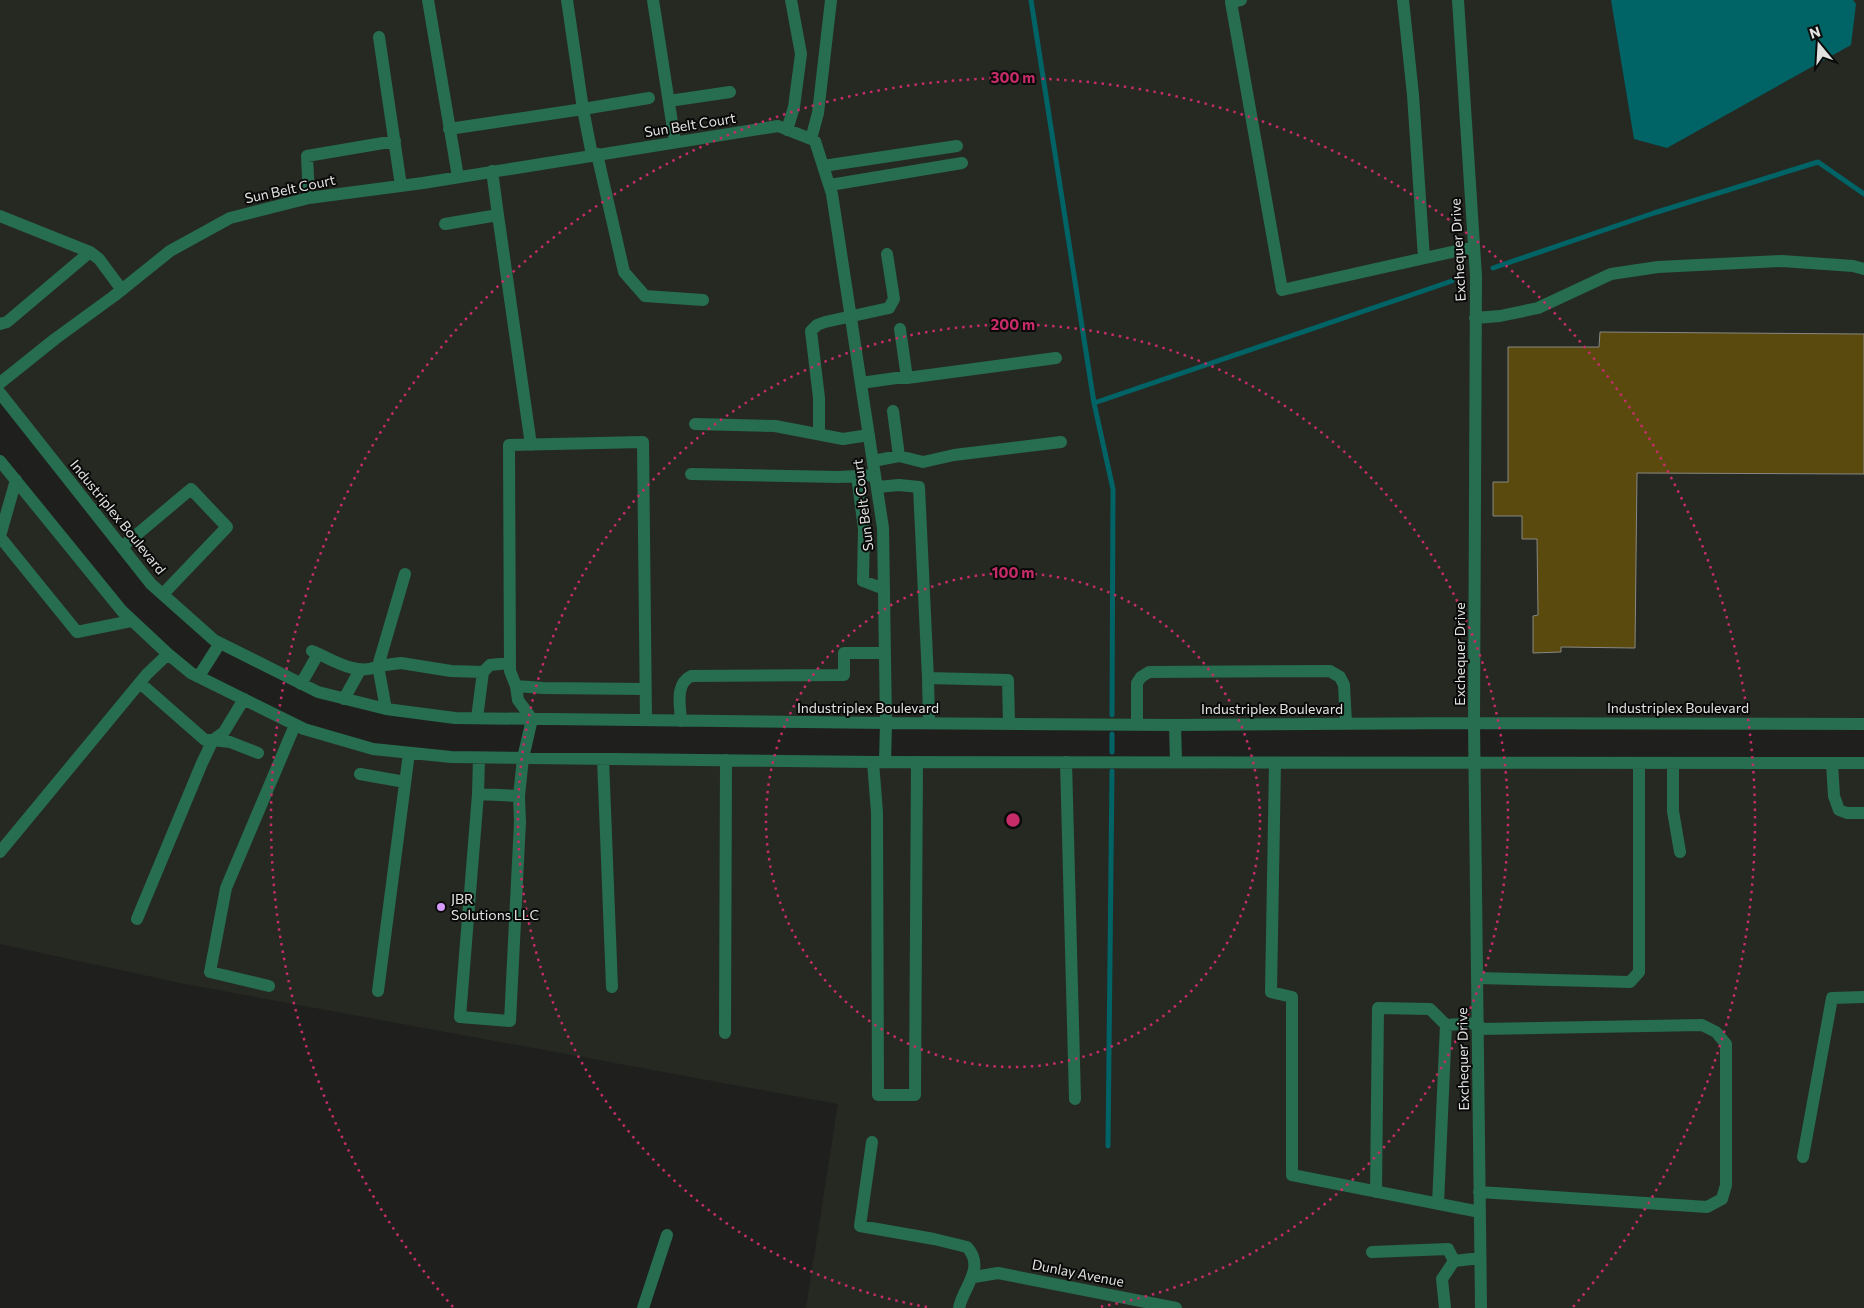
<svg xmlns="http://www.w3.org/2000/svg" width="1864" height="1308" viewBox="0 0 1864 1308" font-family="Commissioner,sans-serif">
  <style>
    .built { fill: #262922 }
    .water { fill: #006466 }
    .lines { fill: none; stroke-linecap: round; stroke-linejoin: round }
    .stream { stroke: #006466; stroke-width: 5 }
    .building { fill: #5a4a0d; stroke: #888784 }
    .minor { stroke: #276d50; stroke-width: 12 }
    .ring { fill: none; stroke: #c52c68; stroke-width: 2.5; stroke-dasharray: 2.5 5 }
    .poi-dot { fill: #d79bf9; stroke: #090a09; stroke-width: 2 }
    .labels { text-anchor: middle; stroke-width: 4; stroke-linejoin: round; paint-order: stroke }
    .street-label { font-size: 14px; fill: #e2e3e1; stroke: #090a09 }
    .poi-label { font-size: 14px; fill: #e2e3e1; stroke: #090a09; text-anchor: start }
    .centre { fill: #c52c68; stroke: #090a09; stroke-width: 2.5 }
    .ring-label { font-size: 15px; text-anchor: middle; font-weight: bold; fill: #c52c68; stroke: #090a09; stroke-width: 4; stroke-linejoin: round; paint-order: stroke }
  </style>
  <rect width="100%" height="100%" fill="#1f201e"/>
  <path class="built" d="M0,0H1864V724L455,718L318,692L214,640L151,584L0,393Z
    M0,461L122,611L168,654L304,729L373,749L451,757L1864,763V1308H806L838,1104L185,984L0,944Z"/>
  <path class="water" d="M1611,0H1853L1856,4L1851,45L1667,148L1634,139Z"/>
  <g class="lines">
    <path class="stream" d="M1031,0L1094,403L1452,281
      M1493,268L1654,213L1818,162L1864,194
      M1094,403L1113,489L1112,715
      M1112,752V734
      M1108,1146L1112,771"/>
  </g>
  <path class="building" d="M1600,332L1864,334V474L1637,473L1635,648L1561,647V652L1533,653V616L1538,615L1537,539H1522V516H1493V482H1508V347H1599Z"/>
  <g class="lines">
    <path class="minor" d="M428,0L458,177
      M653,0L675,142
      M1241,0L1231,2L1282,290L1474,247
      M1403,0L1413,95L1424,258
      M1458,0L1476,276L1474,723L1481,1308
      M379,37L401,186
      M669,101L730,92
      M449,129L583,109L567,0
      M787,130L794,107L801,54L791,0
      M811,139L818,113L831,0
      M597,154L624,272L645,296L703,300
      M592,155L583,109L649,98
      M823,166L957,146
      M830,185L962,163
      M309,198L307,156L395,141
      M498,215L531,445
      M0,216L90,252L99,259L122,290
      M445,224L498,215L492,171
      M1475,318L1500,316L1538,308L1611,274L1658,267L1782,261L1853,266L1864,269
      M0,324L7,322L90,252
      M900,329L907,378
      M0,383L55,339L114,296L170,251L230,218L309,198L423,183L778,126L811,139L815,141L832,194L883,528L886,723L885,762
      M861,383L896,378H907L1056,358
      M0,393L151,584L214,640L318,692L386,709L455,718L886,723L1175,725L1474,723L1864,724
      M695,424L775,426L843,439L869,435
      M819,434V398L811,331L817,325L825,322L889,308L894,299L887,254
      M899,456L923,462L954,455L1061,442
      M0,461L122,611L168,654L191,673L304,729L373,749L451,757L873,762L1864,763
      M873,461L899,456L893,411
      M691,474L839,477L875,475
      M857,476L864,529L863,581L884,589
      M877,487L899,485L919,487L928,678
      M0,536L16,480
      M0,537L77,632L131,621
      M122,547L191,489L227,527L163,594
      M405,574L378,666L401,663L451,671L483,672L477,718
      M312,651C332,659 357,677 378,666L386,709
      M483,672L490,665L510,663
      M199,676L220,643
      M140,683L205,740H213L224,732L244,699
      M301,684L318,654
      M516,686L543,688L645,689
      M344,699L360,670
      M681,721C680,705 675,684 691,676L844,675V653H885
      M929,723L928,678L1008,680L1009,724
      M1137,724V683L1141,677L1149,672L1330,671L1340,677L1344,685L1346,723
      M1175,725L1176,761
      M479,758L478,794L519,796L523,758L532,719L518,700L516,686L510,671L509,445L643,442L646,720
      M603,759L612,987
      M873,762L877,812L878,1095H915L917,762
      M1066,762L1075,1099
      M1275,763L1271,992L1292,997V1175L1480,1212
      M1673,763V811L1680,852
      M1832,763L1834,796L1839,810L1847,813H1864
      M360,774L405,782
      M478,794L460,1017L510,1021L520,822L519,796
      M0,852L147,674L168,654
      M137,919L202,763L213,740L230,742L258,753
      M1477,978L1630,982L1639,972V763
      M269,986L210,972L226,888L295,725
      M378,991L409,753
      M1478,1029L1702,1025L1716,1032L1726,1044V1185L1722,1199L1707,1207L1479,1192
      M725,1033L726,760
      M872,1142L860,1226L934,1239L967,1247C986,1268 963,1287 959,1308
      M1803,1157L1832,998L1864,997
      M1376,1192L1378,1008L1430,1009L1446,1025
      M1438,1204L1446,1025L1478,1023
      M1372,1252L1448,1249L1454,1261
      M974,1277L998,1273L1176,1308
      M643,1308L667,1235
      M1445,1308L1442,1279L1454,1261L1480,1258"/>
  </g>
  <g class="ring">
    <circle cx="1013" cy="820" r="247"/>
    <path d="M927 1307A495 495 0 1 1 1099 1307"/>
    <path d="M453 1307A742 742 0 1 1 1573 1307"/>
  </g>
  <circle class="poi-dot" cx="441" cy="907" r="5"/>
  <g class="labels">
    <g class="street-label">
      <text transform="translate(690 125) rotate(-9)" y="5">Sun Belt Court</text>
      <text transform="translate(290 189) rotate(-12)" y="5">Sun Belt Court</text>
      <text transform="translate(1458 250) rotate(-93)" y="5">Exchequer Drive</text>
      <text transform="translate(863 505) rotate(-97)" y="5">Sun Belt Court</text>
      <text transform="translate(118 517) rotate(51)" y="5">Industriplex Boulevard</text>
      <text transform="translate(1460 654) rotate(-90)" y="5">Exchequer Drive</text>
      <text x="868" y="713">Industriplex Boulevard</text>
      <text x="1678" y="713">Industriplex Boulevard</text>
      <text x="1272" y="714">Industriplex Boulevard</text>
      <text transform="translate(1463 1059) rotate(-91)" y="5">Exchequer Drive</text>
      <text transform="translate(1078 1273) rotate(11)" y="5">Dunlay Avenue</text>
    </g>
    <g class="poi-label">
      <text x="451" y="904">JBR<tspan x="451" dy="16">Solutions LLC</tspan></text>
    </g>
  </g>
  <circle cx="1013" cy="820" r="8" class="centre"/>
  <g class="ring-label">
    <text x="1013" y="83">300 m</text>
    <text x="1013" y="330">200 m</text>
    <text x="1013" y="578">100 m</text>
  </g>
  <g transform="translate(1819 45) rotate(342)" stroke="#090a09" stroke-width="4" paint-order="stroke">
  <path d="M0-4L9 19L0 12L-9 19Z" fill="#e2e3e1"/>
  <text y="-8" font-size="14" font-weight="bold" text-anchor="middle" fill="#e2e3e1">N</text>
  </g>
</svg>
